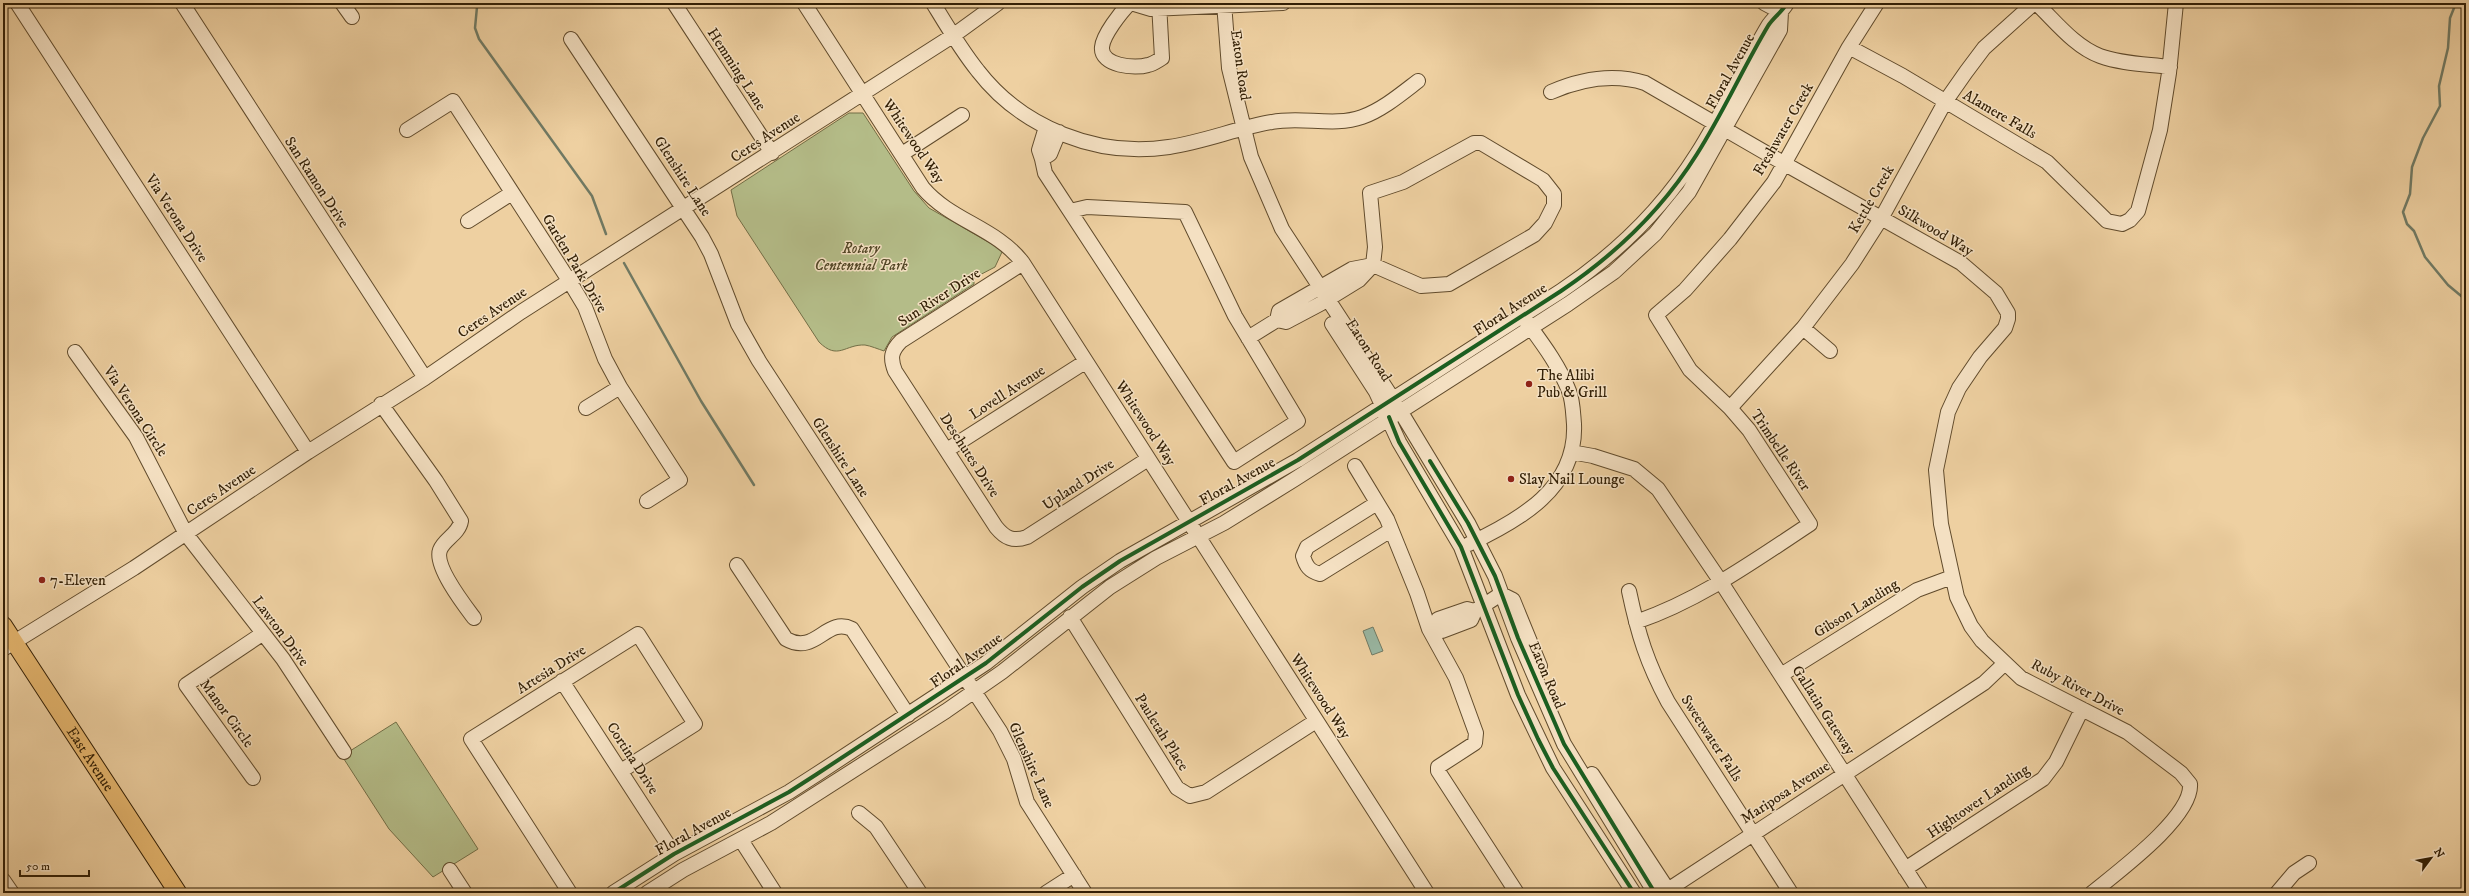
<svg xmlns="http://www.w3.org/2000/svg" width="2469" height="896" viewBox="0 0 2469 896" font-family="'IM FELL DW Pica',serif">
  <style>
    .green { fill: #b4bc88; stroke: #736e46 }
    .water { fill: #99b7a3; stroke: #707a64 }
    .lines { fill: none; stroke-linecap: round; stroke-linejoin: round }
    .stream { stroke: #707a64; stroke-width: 2.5 }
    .minor-casing { stroke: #614b2c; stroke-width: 16 }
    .major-casing { stroke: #321f05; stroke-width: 19 }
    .minor { stroke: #f4e0c2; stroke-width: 14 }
    .major { stroke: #e7b870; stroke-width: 17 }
    .cycleway-casing { stroke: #f4e0c2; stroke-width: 6 }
    .cycleway { stroke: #1b5e20; stroke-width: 4 }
    .poi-dot { fill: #8f2418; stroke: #f4e0c2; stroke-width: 1.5 }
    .labels { text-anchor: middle; stroke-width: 3; stroke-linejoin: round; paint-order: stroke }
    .street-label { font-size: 15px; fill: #321f05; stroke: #f4e0c2 }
    .park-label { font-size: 15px; font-style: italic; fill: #524626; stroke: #f4e0c2 }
    .poi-label { font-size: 15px; fill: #321f05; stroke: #f4e0c2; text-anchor: start }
  </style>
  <rect width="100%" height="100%" fill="#eed0a1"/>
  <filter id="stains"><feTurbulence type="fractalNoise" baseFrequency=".005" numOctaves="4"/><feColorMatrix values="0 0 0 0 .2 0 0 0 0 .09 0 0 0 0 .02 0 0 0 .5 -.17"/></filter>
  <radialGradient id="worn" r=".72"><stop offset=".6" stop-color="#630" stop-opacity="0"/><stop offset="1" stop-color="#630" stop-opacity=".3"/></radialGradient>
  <path class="green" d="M849,113H863L914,191L929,208L997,247L1002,252L995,267L974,278V284L892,337L884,351C878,349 871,346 865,345C845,344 838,361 819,342L737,216L731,190Z
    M396,722L478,849L433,877L389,829L342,756Z"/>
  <path class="water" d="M1373,627L1383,651L1372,655L1363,631Z"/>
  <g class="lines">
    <path class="stream" d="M482,3L477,7L475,28L479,39L592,196L606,234
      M2456,3L2450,18L2448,48L2439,86L2440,106L2423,138L2412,167L2410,194L2403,212L2407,224L2414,231L2425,257L2448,285L2466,300
      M624,263L701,401L754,485"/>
    <g class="minor-casing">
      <path id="minor" d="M17,3L308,452
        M182,3L425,378
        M342,3L352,17
        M674,3L772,153
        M804,3L923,188C951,221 997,228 1023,263L1427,893
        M933,3C947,26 961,50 978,71C1022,128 1098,158 1169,147C1204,142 1237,128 1272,122C1301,116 1334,127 1362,117C1382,110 1401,94 1418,81
        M1130,3C1121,12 1103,35 1102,47C1100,66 1135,69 1148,65C1153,64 1157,61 1162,58L1159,3
        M1131,3L1151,9L1283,3
        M1224,3L1229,68L1251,157L1282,229L1393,399L1468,523L1495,576L1518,638L1564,744L1655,893
        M1764,3L1781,12
        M2036,3C2055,21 2075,47 2100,56C2122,64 2147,64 2170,67
        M571,39L702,237L711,254L738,324L759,361L1000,731L1014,759L1027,802L1085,893
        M1849,47L1903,76L2047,162L2107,221L2122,224L2130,220L2138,211L2160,130L2169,73L2176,3
        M1551,92C1581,79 1613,73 1645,83L1785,164L1961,263L1996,293L2008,313V319L2005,328L1980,357L1959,388L1948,412L1936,470L1941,524L1957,597L1971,626L1982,641L2021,678L2127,732L2181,773L2190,784C2193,817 2116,873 2092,893
        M1046,127L1039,150L1042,159L1050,154L1059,132
        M407,130L453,101L570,282L585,307L605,359L620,387L680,480L647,501
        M1474,143H1481L1543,180L1554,194V205L1545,223L1534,235L1449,284L1421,286L1373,265L1375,247L1370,193L1403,182Z
        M902,154L962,115
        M1042,159L1045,173L1234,462L1298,421L1235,316L1185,212L1087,207L1070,211
        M468,221L512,193
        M1023,263L901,341C891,351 890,358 895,371L996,527C1005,538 1013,542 1027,537L1148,459
        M1373,265L1359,280L1320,304L1286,322L1277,320L1279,311L1352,269Z
        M1332,324L1376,392L1399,442L1461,547L1518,695L1553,768L1634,893
        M1803,328L1830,351
        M1248,338L1277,320
        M75,352L136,437L186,534L283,659L344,752
        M381,404L436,481L461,521C459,534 444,539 440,550C434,566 465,606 474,618
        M586,408L620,387
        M1730,408L1803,328L1852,264L1882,217L1945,102L1966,72L1984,48L2034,3
        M947,450L1085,362
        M1571,452L1593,456L1634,469L1658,489L1721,582L1921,893
        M1355,466L1387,519L1417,593L1429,629
        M1377,503L1307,547L1303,556C1306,566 1309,571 1320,574L1391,530
        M1469,544C1520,520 1577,488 1574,424C1573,413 1573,401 1569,391C1559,365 1542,343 1526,321
        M737,565L786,639C816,656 826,616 852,629L908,715
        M1629,591C1638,634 1647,663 1668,702L1791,893
        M1475,611L1467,609L1438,619L1435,627L1429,629L1456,678L1476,733L1475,743L1438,767V771L1517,893
        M1070,617L1177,788L1190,796L1206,792L1316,721
        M1636,622C1700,600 1754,561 1810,524L1749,430L1730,408L1690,370L1656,315L1685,290L1730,239L1774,182L1849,47L1877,3
        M1435,627L1442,631L1471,620L1475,611L1501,594L1513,600L1540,666
        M3,649L134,568L308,452L425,378L521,312L954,35L998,3
        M1781,675L1917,590L1952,577
        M562,681L674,854
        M1592,774L1670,893
        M253,778L186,685L262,634
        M859,813L876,827L920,893
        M741,840L775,893
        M1905,869L2043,779L2056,762L2082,709
        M450,870L465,893
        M3,880L12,893
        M570,893L471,739L638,634L695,724L621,771
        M613,893L674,854L789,792L817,774L986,663L1082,587L1120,561L1298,460L1561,291C1616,254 1662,210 1697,154C1723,113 1743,68 1768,26C1773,18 1782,12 1787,3
        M647,893L683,870L771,823L946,711L1002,672L1110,587L1156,558L1224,523L1295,479L1568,304L1614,272L1655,234L1689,192L1780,30L1781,12
        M1046,893L1074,875
        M1663,893L1984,683L2004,664
        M2277,893L2294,873L2309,863"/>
    </g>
    <g class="major-casing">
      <g id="major">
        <path id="s1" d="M3,625L178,893"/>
      </g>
    </g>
    <use href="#minor" class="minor"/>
    <use href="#major" class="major"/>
    <g class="cycleway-casing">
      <path id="cycleway" d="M1389,417L1399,442L1461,547L1518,695L1538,739L1553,768L1634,893
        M1430,461L1468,523L1495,576L1518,638L1564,744L1655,893
        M613,893L674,854L789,792L817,774L986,663L1082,587L1120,561L1298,460L1561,291C1616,254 1662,210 1697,154C1723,113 1743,68 1768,26C1773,18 1782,12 1787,3"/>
    </g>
    <use href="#cycleway" class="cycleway"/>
  </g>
  <g class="poi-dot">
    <circle cx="1529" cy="384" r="4"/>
    <circle cx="1511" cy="479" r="4"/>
    <circle cx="42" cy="580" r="4"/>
  </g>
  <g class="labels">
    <g class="street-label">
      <text transform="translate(1241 65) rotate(82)" y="5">Eaton Road</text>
      <text transform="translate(737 69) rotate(57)" y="5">Hemming Lane</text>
      <text transform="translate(1730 71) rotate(-61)" y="5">Floral Avenue</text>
      <text transform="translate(2000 114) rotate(30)" y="5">Alamere Falls</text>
      <text transform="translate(1783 129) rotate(-60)" y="5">Freshwater Creek</text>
      <text transform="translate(765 137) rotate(-33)" y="5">Ceres Avenue</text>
      <text transform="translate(914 141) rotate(56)" y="5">Whitewood Way</text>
      <text transform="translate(683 176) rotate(57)" y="5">Glenshire Lane</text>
      <text transform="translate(317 182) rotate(57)" y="5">San Ramon Drive</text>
      <text transform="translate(1871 199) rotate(-60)" y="5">Kettle Creek</text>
      <text transform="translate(177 218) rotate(57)" y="5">Via Verona Drive</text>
      <text transform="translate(1936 230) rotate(31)" y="5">Silkwood Way</text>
      <text transform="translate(575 263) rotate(59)" y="5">Garden Park Drive</text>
      <text transform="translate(939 297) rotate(-33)" y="5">Sun River Drive</text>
      <text transform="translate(1510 309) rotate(-33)" y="5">Floral Avenue</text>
      <text transform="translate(492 312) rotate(-34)" y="5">Ceres Avenue</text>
      <text transform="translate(1369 350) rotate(57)" y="5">Eaton Road</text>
      <text transform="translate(1007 392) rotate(-33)" y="5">Lovell Avenue</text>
      <text transform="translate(136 411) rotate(57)" y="5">Via Verona Circle</text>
      <text transform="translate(1146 423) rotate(57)" y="5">Whitewood Way</text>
      <text transform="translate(1781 450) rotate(56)" y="5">Trimbelle River</text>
      <text transform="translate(970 455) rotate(57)" y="5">Deschutes Drive</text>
      <text transform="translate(841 457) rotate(57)" y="5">Glenshire Lane</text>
      <text transform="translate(1237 481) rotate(-29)" y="5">Floral Avenue</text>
      <text transform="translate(1078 484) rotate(-33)" y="5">Upland Drive</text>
      <text transform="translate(221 490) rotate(-34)" y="5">Ceres Avenue</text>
      <text transform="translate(1856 608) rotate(-32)" y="5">Gibson Landing</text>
      <text transform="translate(281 631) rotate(53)" y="5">Lawton Drive</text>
      <text transform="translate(966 660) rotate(-35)" y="5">Floral Avenue</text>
      <text transform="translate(551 669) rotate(-32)" y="5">Artesia Drive</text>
      <text transform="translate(1547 675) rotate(67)" y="5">Eaton Road</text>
      <text transform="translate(2078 687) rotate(28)" y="5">Ruby River Drive</text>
      <text transform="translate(1321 696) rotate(57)" y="5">Whitewood Way</text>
      <text transform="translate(1824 710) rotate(57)" y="5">Gallatin Gateway</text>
      <text transform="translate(227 713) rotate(54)" y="5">Manor Circle</text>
      <text transform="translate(1162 732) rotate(58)" y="5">Pauletah Place</text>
      <text transform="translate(1712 738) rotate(57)" y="5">Sweetwater Falls</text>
      <text transform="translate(633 758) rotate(57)" y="5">Cortina Drive</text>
      <text dy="5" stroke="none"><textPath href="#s1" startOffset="160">East Avenue</textPath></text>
      <text transform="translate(1032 765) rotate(66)" y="5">Glenshire Lane</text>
      <text transform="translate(1785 792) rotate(-33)" y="5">Mariposa Avenue</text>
      <text transform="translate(1978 801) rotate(-34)" y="5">Hightower Landing</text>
      <text transform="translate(693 831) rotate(-29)" y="5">Floral Avenue</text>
    </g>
    <g class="park-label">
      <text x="861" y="253">Rotary<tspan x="861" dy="17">Centennial Park</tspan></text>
    </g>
    <g class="poi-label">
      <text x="1537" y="380">The Alibi<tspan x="1537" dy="17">Pub &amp; Grill</tspan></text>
      <text x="1519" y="484">Slay Nail Lounge</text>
      <text x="50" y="585">7-Eleven</text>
    </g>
  </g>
  <rect width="2469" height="896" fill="none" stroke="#eed0a1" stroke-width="16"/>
  <rect x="4" y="4" width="2461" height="888" fill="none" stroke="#321f05" stroke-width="2"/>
  <rect x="8" y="8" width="2453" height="880" fill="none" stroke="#321f05"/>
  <g transform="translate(2431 858) rotate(58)" stroke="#f4e0c2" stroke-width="3" paint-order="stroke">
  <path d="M0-3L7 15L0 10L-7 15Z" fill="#321f05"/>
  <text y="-6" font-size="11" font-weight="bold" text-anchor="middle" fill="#321f05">N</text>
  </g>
  <path d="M20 870v6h69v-6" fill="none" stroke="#321f05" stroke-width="2"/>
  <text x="26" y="870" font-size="12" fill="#321f05" stroke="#f4e0c2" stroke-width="3" paint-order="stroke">50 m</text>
  <rect width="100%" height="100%" filter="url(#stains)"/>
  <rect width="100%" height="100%" fill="url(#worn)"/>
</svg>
